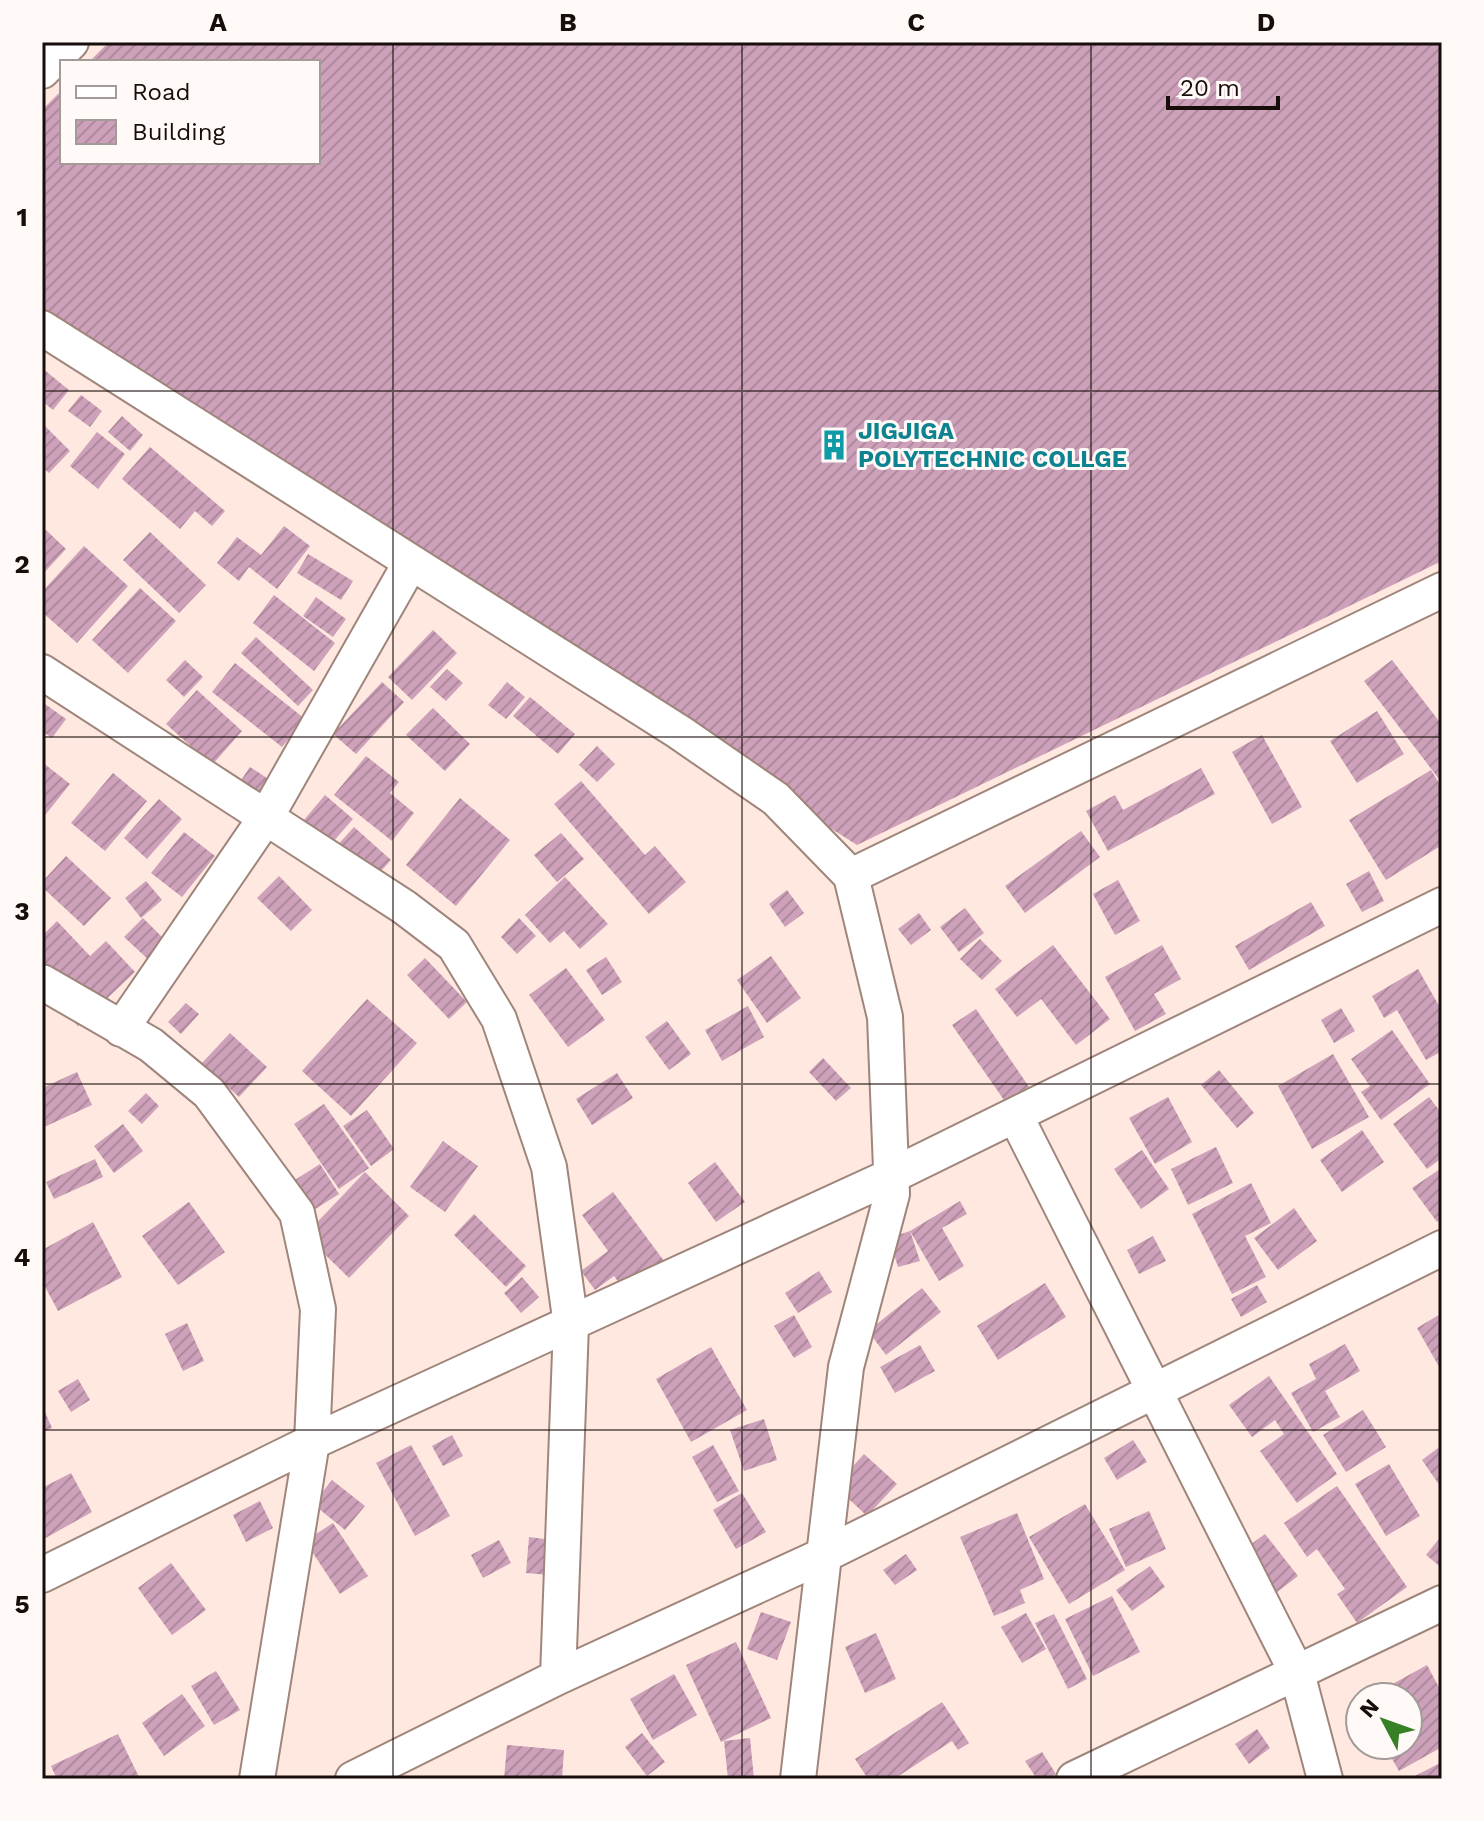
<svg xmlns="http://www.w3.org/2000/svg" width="1484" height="1821" viewBox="0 0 1484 1821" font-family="'Work Sans',sans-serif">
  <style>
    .building { fill: url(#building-hatch) }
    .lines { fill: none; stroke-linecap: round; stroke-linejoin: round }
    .minor-casing { stroke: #9f857b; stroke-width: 38 }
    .minor { stroke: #fff; stroke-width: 34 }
    .grid { fill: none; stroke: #170d0a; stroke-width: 2; stroke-opacity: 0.55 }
    .labels { text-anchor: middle; stroke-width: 6; stroke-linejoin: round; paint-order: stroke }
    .culture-label { font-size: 24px; font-weight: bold; fill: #0d838f; stroke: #fff9f7; text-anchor: start }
    .neatline { fill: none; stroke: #170d0a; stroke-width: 3 }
    .grid-label { font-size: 26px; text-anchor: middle; font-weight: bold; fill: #170d0a }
  </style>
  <defs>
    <pattern id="building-hatch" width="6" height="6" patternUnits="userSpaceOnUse" patternTransform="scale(2)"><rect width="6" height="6" fill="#cda1b9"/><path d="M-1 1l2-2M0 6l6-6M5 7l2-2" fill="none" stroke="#af899e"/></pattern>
  </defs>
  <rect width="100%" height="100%" fill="#ffe8df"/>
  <path class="building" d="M109,42H1442V561L857,845L42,328V110L62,90V162H318V62H89Z
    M42,368L69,390L53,410L42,401Z
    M81,395L102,411L90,427L68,411Z
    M122,416L143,435L130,451L108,432Z
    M42,423L70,451L49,473L42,467Z
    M97,432L125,454L98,489L70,466Z
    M150,447L225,511L212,526L195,511L180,529L122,479Z
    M284,526L310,546L277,589L249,567L239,581L217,563L237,537L261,555Z
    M46,530L66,549L42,575V535Z
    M150,532L206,585L179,613L123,560Z
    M84,546L128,586L77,643L42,612V592Z
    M308,554L353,581L341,600L297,573Z
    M140,588L176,621L128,673L92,640Z
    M274,595L335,643L314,671L253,623Z
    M316,597L346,619L333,637L303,616Z
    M433,630L457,653L412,700L388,677Z
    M256,637L313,690L298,706L241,653Z
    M185,660L203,677L184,697L166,680Z
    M1392,660L1442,725V783L1364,681Z
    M235,663L305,719L282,747L212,692Z
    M447,669L463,683L446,701L430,687Z
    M382,682L404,702L356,754L333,734Z
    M507,682L525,697L506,719L488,705Z
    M197,690L242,731L212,765L166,724Z
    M530,697L575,734L558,754L513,716Z
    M45,704L66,719L52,738L42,731V709Z
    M433,708L470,744L445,771L406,735Z
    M1377,711L1404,754L1357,783L1330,741Z
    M1262,735L1302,807L1272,824L1232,752Z
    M597,746L615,764L597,782L579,765Z
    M366,756L399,782L390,793L414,813L392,841L334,795Z
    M42,762L70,784L42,819Z
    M250,767L273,782L259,801L237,786Z
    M1201,768L1215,794L1108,851L1086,811L1115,795L1123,810Z
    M1431,770L1442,788V845L1386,880L1349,820Z
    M113,773L147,801L105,851L71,823Z
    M581,781L645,855L655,846L686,882L649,914L554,804Z
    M325,795L353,819L332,843L304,820Z
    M460,798L510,840L456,906L406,865Z
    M159,799L182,819L147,859L124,838Z
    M354,827L391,860L371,882L335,848Z
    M1081,831L1100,857L1025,913L1005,886Z
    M184,832L215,856L182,897L151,873Z
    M561,833L584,859L557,882L534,855Z
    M66,856L111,898L84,926L42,887V882Z
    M1369,871L1384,901L1362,912L1346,884Z
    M279,876L312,910L291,931L257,898Z
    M565,877L608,924L580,949L564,931L550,943L525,915Z
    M1118,880L1140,921L1115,935L1093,894Z
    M146,881L162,900L141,918L125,898Z
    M787,890L804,913L785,927L769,904Z
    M1311,902L1325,926L1249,970L1235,946Z
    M965,908L984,933L959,952L940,927Z
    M919,913L931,930L911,945L898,929Z
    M143,918L170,945L152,963L124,937Z
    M519,918L536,936L517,954L501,937Z
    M57,921L90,956L106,941L135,972L78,1026L42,987V936Z
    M980,939L1002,961L982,980L960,959Z
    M1053,945L1110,1019L1076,1045L1041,999L1017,1017L995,989Z
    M1162,945L1181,979L1154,994L1166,1014L1135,1031L1105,977Z
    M771,956L801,998L767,1023L737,980Z
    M606,957L622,982L602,995L586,970Z
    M425,958L467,1002L449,1019L407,975Z
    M566,968L605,1020L568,1047L529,995Z
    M1418,969L1442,1011V1051L1426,1060L1397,1010L1384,1018L1372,996Z
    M367,999L417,1043L351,1116L302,1071Z
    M186,1003L199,1014L181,1034L168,1022Z
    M748,1006L764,1037L722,1061L705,1030Z
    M1341,1008L1355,1031L1334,1043L1321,1020Z
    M976,1009L1029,1087L1006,1103L952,1025Z
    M667,1021L691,1054L669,1070L645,1037Z
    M1392,1030L1430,1084L1381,1120L1361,1092L1370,1086L1351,1059Z
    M230,1033L267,1067L239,1097L202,1063Z
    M1333,1054L1369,1117L1312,1149L1278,1086Z
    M823,1058L851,1088L836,1101L809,1072Z
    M1219,1070L1254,1113L1237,1128L1201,1085Z
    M77,1072L92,1105L42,1128V1088Z
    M617,1073L633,1098L592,1125L576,1099Z
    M146,1093L159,1106L142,1124L128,1111Z
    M1168,1097L1192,1142L1155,1164L1129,1118Z
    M1429,1097L1442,1114V1158L1427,1169L1393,1124Z
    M324,1104L369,1168L339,1189L294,1124Z
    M367,1110L394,1149L371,1166L343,1126Z
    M123,1124L143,1151L114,1173L94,1146Z
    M1362,1130L1384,1162L1342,1192L1320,1160Z
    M443,1141L478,1166L445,1212L410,1187Z
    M1216,1147L1233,1183L1188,1205L1171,1169Z
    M1142,1150L1169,1189L1141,1209L1114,1169Z
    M95,1159L103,1177L54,1199L46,1182Z
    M715,1162L745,1202L716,1222L688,1183Z
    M320,1164L339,1194L306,1215L287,1185Z
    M1440,1169L1442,1218L1437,1222L1412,1188Z
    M365,1172L409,1216L349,1278L305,1235Z
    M1251,1183L1271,1223L1245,1236L1266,1277L1232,1294L1192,1214Z
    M613,1192L667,1265L628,1295L614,1276L595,1290L581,1271L608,1251L582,1215Z
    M960,1201L967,1214L942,1228L964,1266L939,1281L910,1231L920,1261L898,1267L889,1238L910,1231Z
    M189,1202L225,1252L178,1285L142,1236Z
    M1294,1208L1317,1241L1278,1270L1254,1238Z
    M474,1214L526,1266L506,1287L454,1235Z
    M93,1222L122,1277L58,1311L42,1281V1250Z
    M1153,1236L1166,1261L1139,1274L1127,1250Z
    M819,1271L832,1292L798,1313L785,1293Z
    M522,1277L539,1297L521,1313L504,1293Z
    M1045,1283L1066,1317L998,1360L977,1326Z
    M1257,1285L1267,1302L1241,1317L1231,1299Z
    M922,1288L941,1312L886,1355L868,1331Z
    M1442,1313V1372L1417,1328Z
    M794,1315L812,1347L794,1358L774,1326Z
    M187,1323L204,1361L183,1371L165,1334Z
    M1345,1344L1360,1371L1325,1391L1340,1417L1313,1432L1291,1393L1316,1379L1309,1364Z
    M920,1345L935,1371L895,1393L880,1367Z
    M711,1347L747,1410L691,1442L656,1379Z
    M1269,1376L1337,1474L1297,1503L1260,1451L1284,1434L1275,1420L1252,1437L1229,1405Z
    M78,1379L90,1400L71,1412L58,1391Z
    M42,1405L52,1428L42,1432Z
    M1363,1410L1386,1447L1346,1472L1323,1435Z
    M764,1419L777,1460L744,1471L730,1430Z
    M452,1435L463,1456L443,1466L432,1446Z
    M1133,1440L1147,1462L1117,1480L1104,1458Z
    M411,1445L450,1516L415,1536L376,1463Z
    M713,1445L739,1491L717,1502L692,1457Z
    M1438,1448L1442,1453V1489L1422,1460Z
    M864,1454L897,1484L867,1516L835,1486Z
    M1389,1464L1420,1516L1386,1536L1355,1484Z
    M71,1473L92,1512L42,1540V1488Z
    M332,1480L365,1506L345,1530L313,1504Z
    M1337,1486L1407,1587L1357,1623L1337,1594L1345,1589L1317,1549L1307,1557L1284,1523Z
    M742,1493L766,1532L736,1549L713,1510Z
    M260,1501L273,1528L246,1542L233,1515Z
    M1085,1504L1125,1570L1069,1604L1029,1537Z
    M1149,1511L1166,1549L1126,1567L1109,1529Z
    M1017,1513L1044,1579L1020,1590L1025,1603L994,1616L960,1537Z
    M333,1523L368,1576L340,1594L305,1541Z
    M1265,1534L1298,1576L1272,1596L1239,1553Z
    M1442,1535V1568L1426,1555Z
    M529,1537L552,1540L549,1575L526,1573Z
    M499,1540L511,1563L483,1578L471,1555Z
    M906,1554L917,1570L895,1585L883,1570Z
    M171,1563L206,1610L172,1635L138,1588Z
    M1150,1566L1165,1587L1132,1611L1116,1590Z
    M1112,1596L1140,1652L1093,1676L1065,1619Z
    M761,1612L791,1622L777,1660L747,1649Z
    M1026,1613L1046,1649L1022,1663L1001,1627Z
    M1054,1614L1087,1679L1068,1689L1035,1623Z
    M876,1633L896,1679L865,1693L845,1647Z
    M736,1642L771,1718L721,1742L686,1665Z
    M1427,1665L1442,1693V1747L1399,1771L1384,1745H1408V1697H1369Z
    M216,1671L240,1710L214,1725L191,1686Z
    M674,1674L697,1715L653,1740L630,1699Z
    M182,1694L205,1726L164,1756L142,1723Z
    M942,1702L969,1743L958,1750L952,1741L894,1779H868L855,1759Z
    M1257,1729L1270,1748L1249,1764L1235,1744Z
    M642,1733L665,1762L647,1776L625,1747Z
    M118,1734L140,1779H57L51,1766Z
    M750,1738L754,1779H728L724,1741Z
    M507,1745L564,1750L562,1779H504Z
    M1042,1752L1056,1774L1049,1779H1037L1025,1761Z
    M1442,1762V1779H1409Z"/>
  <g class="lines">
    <g class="minor-casing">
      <path id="minor" d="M42,71L71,42
        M42,328L679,732L776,799L851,876L885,1017L892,1194L846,1367L798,1779
        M42,672L404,907L454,945L499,1019L549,1167L571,1325L558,1677
        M851,876L1442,590
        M42,982L151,1045L209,1093L297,1213L318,1309L312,1442L257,1779
        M121,1029L266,817L411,562
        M1015,1115L1297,1673L1325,1779
        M42,1575L312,1442L891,1176L1442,905
        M353,1779L558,1677L824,1555L1442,1248
        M1074,1779L1442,1603"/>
    </g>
    <use href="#minor" class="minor"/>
  </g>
  <path class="grid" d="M393,42V1779M742,42V1779M1091,42V1779M42,391H1442M42,737H1442M42,1084H1442M42,1430H1442"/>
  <defs>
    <g id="building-bare" transform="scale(2.4)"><path d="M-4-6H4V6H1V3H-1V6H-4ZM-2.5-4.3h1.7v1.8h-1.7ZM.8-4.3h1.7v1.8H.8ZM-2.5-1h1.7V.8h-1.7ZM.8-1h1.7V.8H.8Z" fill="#0f9aa8" stroke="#fff9f7" stroke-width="2.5" paint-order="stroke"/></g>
  </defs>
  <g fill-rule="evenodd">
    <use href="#building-bare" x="834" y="445"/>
  </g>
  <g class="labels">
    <g class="culture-label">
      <text x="858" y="439">JIGJIGA<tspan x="858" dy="28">POLYTECHNIC COLLGE</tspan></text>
    </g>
  </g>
  <rect width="1484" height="1821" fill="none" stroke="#fff9f7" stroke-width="88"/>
  <rect x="60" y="60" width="260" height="104" fill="#fff9f7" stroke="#a29b98" stroke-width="2"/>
  <rect x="76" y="86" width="40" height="12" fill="#ffffff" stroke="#a29b98" stroke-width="2"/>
  <text x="132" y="100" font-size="24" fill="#170d0a">Road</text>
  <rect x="76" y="120" width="40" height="24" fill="url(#building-hatch)" stroke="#a29b98" stroke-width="2"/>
  <text x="132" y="140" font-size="24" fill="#170d0a">Building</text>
  <g transform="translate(1384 1721) rotate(311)"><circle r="38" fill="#fff9f7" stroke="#a29b98" stroke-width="2"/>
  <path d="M0-6L14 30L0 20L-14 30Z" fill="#368026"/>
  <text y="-12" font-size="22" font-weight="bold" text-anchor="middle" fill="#170d0a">N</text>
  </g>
  <path d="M1168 96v12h110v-12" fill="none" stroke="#170d0a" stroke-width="4"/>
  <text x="1180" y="96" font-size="24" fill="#170d0a" stroke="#fff9f7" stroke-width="6" paint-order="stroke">20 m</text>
  <rect x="44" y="44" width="1396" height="1733" class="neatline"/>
  <g class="grid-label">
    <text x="218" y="31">A</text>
    <text x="568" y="31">B</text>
    <text x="916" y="31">C</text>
    <text x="1266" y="31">D</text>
    <text x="22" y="226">1</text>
    <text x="22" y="573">2</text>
    <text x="22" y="920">3</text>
    <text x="22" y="1266">4</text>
    <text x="22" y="1613">5</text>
  </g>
</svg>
